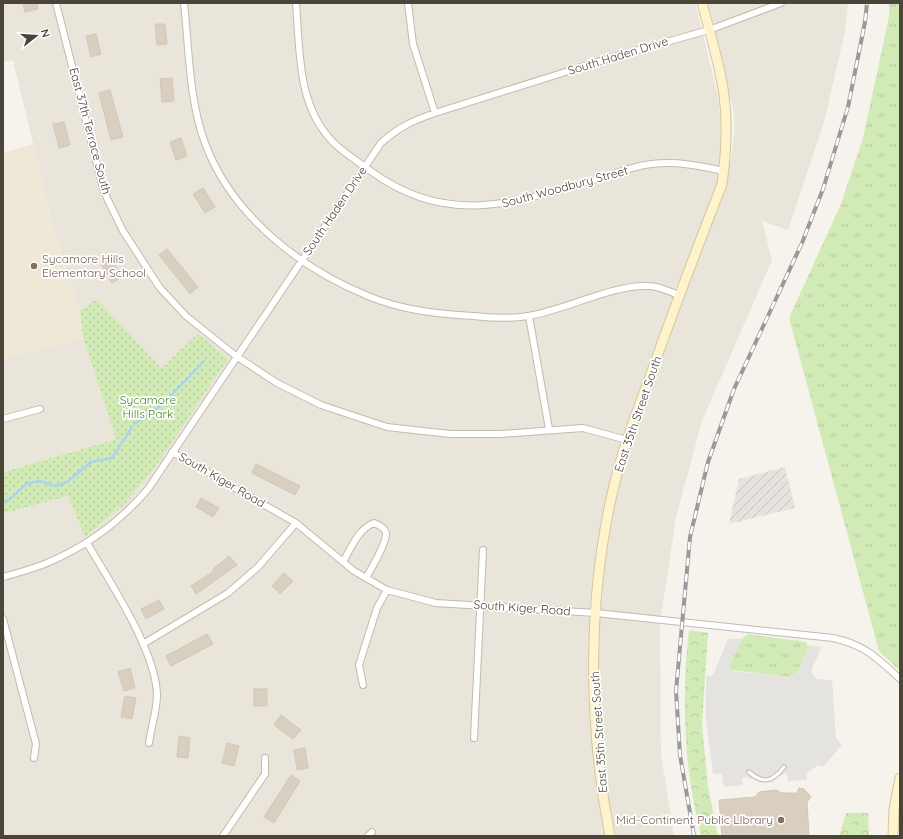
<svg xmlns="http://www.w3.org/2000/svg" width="903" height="839" viewBox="0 0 903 839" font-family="Quicksand,sans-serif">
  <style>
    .residential { fill: #eae5da }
    .industrial { fill: url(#industrial-furrows) }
    .education { fill: #efe8d6 }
    .grass { fill: url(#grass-tufts) }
    .forest { fill: url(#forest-crowns) }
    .park { fill: url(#park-dots) }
    .parking { fill: #e5e3e0 }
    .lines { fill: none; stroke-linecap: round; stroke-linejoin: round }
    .stream { stroke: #a9d4f2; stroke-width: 2.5 }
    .building { fill: #d8cfc1; stroke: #d3c7b4 }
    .lane-casing { stroke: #c2bbae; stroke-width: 5 }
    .street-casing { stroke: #c2bbae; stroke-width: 8 }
    .secondary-casing { stroke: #d6c79b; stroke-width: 11 }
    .lane { stroke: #fff; stroke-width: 3 }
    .street { stroke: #fff; stroke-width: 6 }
    .secondary { stroke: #fff3cd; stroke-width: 9 }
    .rail-casing { stroke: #9a9a9a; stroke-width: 4 }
    .rail { stroke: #fff; stroke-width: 2.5; stroke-dasharray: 8; stroke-linecap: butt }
    .education-dot { fill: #8d6e63; stroke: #fff; stroke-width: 1.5 }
    .labels { text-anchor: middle; stroke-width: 3.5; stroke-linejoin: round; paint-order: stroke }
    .street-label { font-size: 12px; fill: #4b4439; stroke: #fff }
    .education-label { font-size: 12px; fill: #785e54; stroke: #fff; text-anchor: start }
    .park-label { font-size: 12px; fill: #4a7f2a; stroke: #fff }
  </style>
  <defs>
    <pattern id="industrial-furrows" width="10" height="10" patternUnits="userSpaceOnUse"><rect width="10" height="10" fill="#e6e2dd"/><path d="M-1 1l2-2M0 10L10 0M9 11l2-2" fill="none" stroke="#c7c3be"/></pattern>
    <pattern id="grass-tufts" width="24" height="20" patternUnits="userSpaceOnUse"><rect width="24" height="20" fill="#d2eab5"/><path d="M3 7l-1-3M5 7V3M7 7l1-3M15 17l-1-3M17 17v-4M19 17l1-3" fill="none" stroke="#b6ca9c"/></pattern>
    <pattern id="forest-crowns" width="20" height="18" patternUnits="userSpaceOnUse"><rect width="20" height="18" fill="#d2eab5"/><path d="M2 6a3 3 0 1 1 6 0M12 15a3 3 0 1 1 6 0" fill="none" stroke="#b6ca9c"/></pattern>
    <pattern id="park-dots" width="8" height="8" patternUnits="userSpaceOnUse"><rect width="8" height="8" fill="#d2eab5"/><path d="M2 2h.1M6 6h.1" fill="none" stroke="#b6ca9c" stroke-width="1.8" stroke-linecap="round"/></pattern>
  </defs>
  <rect width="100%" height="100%" fill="#f6f3ec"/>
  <path class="residential" d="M3,3H695L718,96L722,137L719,160L731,161L735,127L733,109L708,3H848L845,32L824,122L788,230L762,221L772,260L702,421L676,517L660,624L661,755L674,836H3V514L68,496L85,537L126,503L159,462L228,359L198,335L161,369L97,299L79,310L52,223L13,60L3,62Z
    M83,338L116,439L3,472V359Z"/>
  <path class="industrial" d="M785,467L795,508L729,524L739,479Z"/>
  <path class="education" d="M33,144L52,223L80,310L83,338L3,359V153Z"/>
  <path class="grass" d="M889,3H900V671L879,651L789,318L841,204L863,138L889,17Z
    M748,634L806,642L808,647L807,651L797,672L790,677L730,670L729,666L742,639Z"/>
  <path class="forest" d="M689,630L708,633L702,724L708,787L718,836H701C684,769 681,698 689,630Z
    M846,813H868L869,836H839Z"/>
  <path class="park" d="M97,299L161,368L198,334L228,359L159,462L126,503L85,537L68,496L3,514V472L116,439L83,338L80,310Z"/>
  <path class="parking" d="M728,639H742L729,666L731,671L790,677L797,672L807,651L808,645L822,647L812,668V674L817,679L832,680L836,738L842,745L823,767L818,765L807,773V780L788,781L787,775L785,773L772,782L761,783L747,777L742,778L743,785L724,787L722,773L713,774L706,719V676L713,675Z"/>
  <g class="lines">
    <path class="stream" d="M134,424L163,404L204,361
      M3,502L10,499L26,484L39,481L55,486L67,482L91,462L112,458L132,427"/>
  </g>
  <path class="building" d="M23,3H37L38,9L25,12Z
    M155,24H165L167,44L157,45Z
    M96,34L101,54L91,57L86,36Z
    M172,78L174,101L162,102L160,79Z
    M110,90L123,137L111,140L99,93Z
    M64,122L70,145L59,148L53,124Z
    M181,138L187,156L176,160L170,142Z
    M203,188L215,207L205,213L193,194Z
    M167,249L198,287L190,294L159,255Z
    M111,258L122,277L112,283L101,264Z
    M256,464L300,486L295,495L252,473Z
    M201,498L219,508L213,517L196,507Z
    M229,556L237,565L196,594L191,586L214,571L213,569Z
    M284,573L293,581L280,594L272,586Z
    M159,600L164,609L146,619L141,609Z
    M207,634L213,644L171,666L166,656Z
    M130,668L135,688L124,691L118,672Z
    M254,689H267V706H254Z
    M125,696L136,698L132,719L121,717Z
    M281,715L301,730L293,739L274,725Z
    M179,736L190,738L188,758L177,757Z
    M227,743L239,746L234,766L222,763Z
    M305,748L308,768L297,770L294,750Z
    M291,775L300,781L274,823L264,817Z
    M799,788L804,789L811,797L807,802L809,836H722L719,800L755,797L759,792L776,790L782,793H797Z"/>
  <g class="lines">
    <g class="lane-casing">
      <path id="lane" d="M749,772C764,785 773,781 784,767"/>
    </g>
    <g class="street-casing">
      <path id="street" d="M56,3L104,192L123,231L160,288L186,316L236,356L277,383L321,405L387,427L450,434H501L583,428L627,440
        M184,3C189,49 189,100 205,143C231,214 299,268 368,296C401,310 437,314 473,316C491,318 510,319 528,316C566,310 613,284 649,286C659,286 670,292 679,295
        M296,3C300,52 297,109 336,145C347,155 360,163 372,172C451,229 519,201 603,177C619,173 636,165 652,164C677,161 701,166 724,171
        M408,3L413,44L435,113
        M529,316L549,429
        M3,419L40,409
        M172,452L296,523L354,571L387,590L436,603L596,613L833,638C865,645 876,657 900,679
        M87,543C110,582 156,651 157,695C157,711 151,727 149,743
        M343,562C351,548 358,529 374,523C379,525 385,528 386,533C387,543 371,569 366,578
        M3,577C17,573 33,569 47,563C87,546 120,522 148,489L381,143C399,127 412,121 435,113L613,57L709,30L781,3
        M3,619L36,744L34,758
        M143,644L228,593L258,567L296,523
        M363,685L359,665L377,608L387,590
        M474,738L483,550
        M223,836L265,774V758
        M368,836L372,832"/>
    </g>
    <g class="secondary-casing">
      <path id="secondary" d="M610,836C587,719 587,586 618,470C627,436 640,404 652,371C674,308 698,246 722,184C726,155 728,125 724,95C720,64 710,34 702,3
        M893,836L894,809L900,778"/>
    </g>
    <use href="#lane" class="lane"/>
    <use href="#street" class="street"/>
    <use href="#secondary" class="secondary"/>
    <g class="rail-casing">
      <path id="rail" d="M694,836L680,755L676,691L690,537L708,462L734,389L802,243L823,189L848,107L865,22L867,3"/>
    </g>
    <use href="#rail" class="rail"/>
  </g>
  <g class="education-dot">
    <circle cx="34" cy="266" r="4"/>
    <circle cx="781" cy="820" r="4"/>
  </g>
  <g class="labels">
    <g class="street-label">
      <text transform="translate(618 56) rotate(-17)" y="4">South Haden Drive</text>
      <text transform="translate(90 131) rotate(75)" y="4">East 37th Terrace South</text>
      <text transform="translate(565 187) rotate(-15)" y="4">South Woodbury Street</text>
      <text transform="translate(335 211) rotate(-56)" y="4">South Haden Drive</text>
      <text transform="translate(638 414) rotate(-71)" y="4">East 35th Street South</text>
      <text transform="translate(222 480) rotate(30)" y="4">South Kiger Road</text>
      <text transform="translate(522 608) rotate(4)" y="4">South Kiger Road</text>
      <text transform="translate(599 732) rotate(-94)" y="4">East 35th Street South</text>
    </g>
    <g class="education-label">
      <text x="42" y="263">Sycamore Hills<tspan x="42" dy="14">Elementary School</tspan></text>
      <text x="773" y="824" text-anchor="end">Mid-Continent Public LIbrary</text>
    </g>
    <g class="park-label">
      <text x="148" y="404">Sycamore<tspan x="148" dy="14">Hills Park</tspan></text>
    </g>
  </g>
  <rect width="903" height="839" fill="none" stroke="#4b4439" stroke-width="8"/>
  <g transform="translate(36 36) rotate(73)" stroke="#ffffff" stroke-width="3" paint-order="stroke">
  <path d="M0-3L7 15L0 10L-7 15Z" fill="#4b4439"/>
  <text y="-6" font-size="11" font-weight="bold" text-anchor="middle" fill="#4b4439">N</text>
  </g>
</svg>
